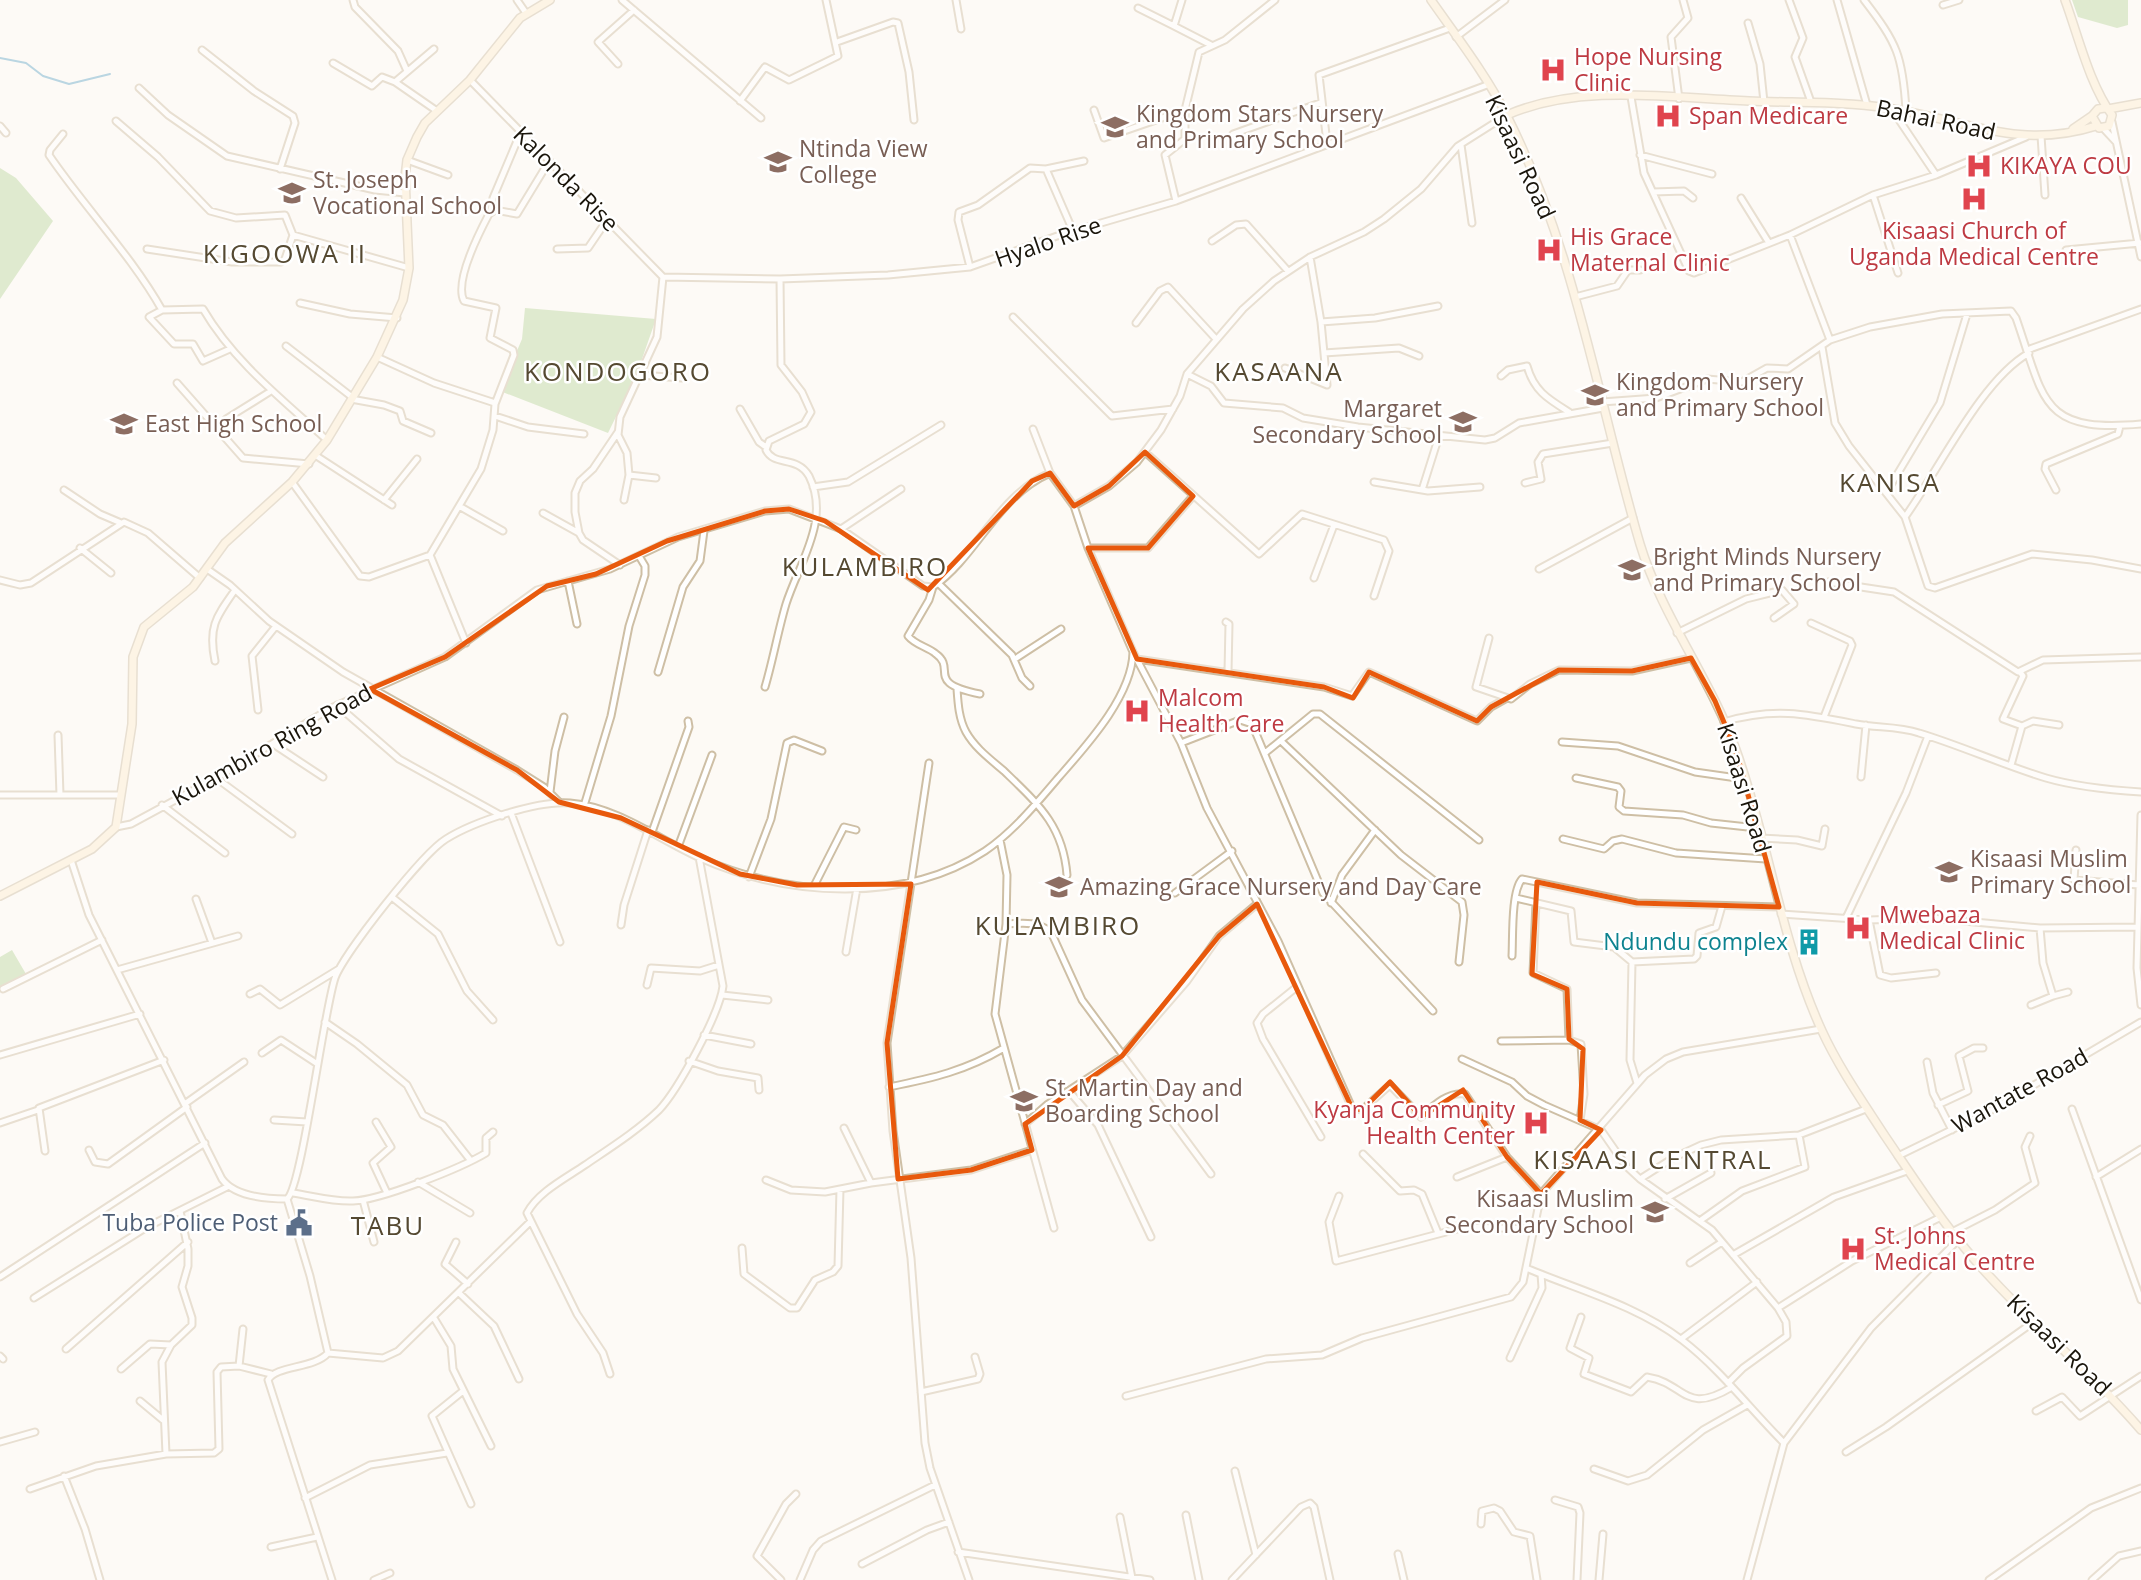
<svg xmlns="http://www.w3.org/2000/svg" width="2141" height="1580" viewBox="0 0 2141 1580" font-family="'Open Sans',sans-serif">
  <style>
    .green { fill: #bbd7a1 }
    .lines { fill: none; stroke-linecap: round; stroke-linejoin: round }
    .stream { stroke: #69aac9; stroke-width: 2 }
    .street-casing { stroke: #cebfa5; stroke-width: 9 }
    .secondary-casing { stroke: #cebfa5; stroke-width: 10 }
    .street { stroke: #fff; stroke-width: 5 }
    .secondary { stroke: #fceed0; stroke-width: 7 }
    .marked { fill: none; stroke: #e8590c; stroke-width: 5; stroke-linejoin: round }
    .labels { text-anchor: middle; stroke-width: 5; stroke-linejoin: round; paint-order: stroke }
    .health-label { font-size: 23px; fill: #be3a42; stroke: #fff; text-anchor: start }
    .education-label { font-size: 23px; fill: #785e54; stroke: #fff; text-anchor: start }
    .street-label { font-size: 23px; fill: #1a150b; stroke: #fff }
    .culture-label { font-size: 23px; fill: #0d838f; stroke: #fff; text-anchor: end }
    .service-label { font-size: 23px; fill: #4e5e75; stroke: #fff; text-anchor: end }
    .quarter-label { font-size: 26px; letter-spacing: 2px; fill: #554931; stroke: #fff }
  </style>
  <rect width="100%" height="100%" fill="#fdfaf5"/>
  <path class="green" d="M2072,0H2128V25L2117,28L2078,17Z
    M0,168L16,178L53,221L0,299Z
    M525,308L656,319L636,376L608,433L500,391L522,339Z
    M12,950L26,974L0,988V957Z"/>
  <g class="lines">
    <path class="stream" d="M0,58L26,63L43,76L69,84L110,74"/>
    <g class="street-casing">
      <path id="street" d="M353,0L355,7L398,51L407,71
        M517,0L526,13
        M622,0L761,118
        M956,0L961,29
        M1182,0L1174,26L1211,45
        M1789,0L1803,38L1795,57L1811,102
        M1837,0L1867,105
        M1864,0C1897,43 1903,56 1906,111
        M1943,5L1959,0
        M1138,8L1174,26
        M1748,23L1760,64L1764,102
        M1456,37L1505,0
        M837,42L893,22L898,23L909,72L914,120
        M202,50L254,91L293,116L295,123L280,169
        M333,63L372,86L382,77L395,82L437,111
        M618,64L598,42L634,10
        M470,80L663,277
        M395,82L434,49
        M139,88L168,115L227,156L375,190L405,193
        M1631,97L1644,173L1689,271L1694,273L1790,235L1873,195L1936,175L2026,137
        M1679,99L1671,37L1688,18L1683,0
        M740,101L765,67L789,80L838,56L826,0
        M1891,108L1936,175
        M1094,110L1104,138L1185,110
        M116,121L158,157L210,211L236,218L285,215L293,235L285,259L281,262H232L147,249
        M2112,122L2141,257
        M0,126L6,133
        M2103,128L2116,142
        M63,134L50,150L49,155C85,208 131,255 162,310
        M1233,134L1320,103
        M2041,136L2045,195
        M1327,143L1319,75L1450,28
        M1461,145L1472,223
        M1640,155L1712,174
        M407,160L448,175
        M1046,169L1073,231
        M1653,192L1684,191L1693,198
        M1873,195L1898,273
        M1741,198L1769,243
        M1176,201L1165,155L1185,139V110L1199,52L1225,40L1275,0
        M491,211L493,198L520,134
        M293,235L409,268
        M1212,241L1236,225L1246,224L1288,271
        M557,249L588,248L607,220
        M2066,250L2140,243
        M970,267L958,220L959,212L978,205L1030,168L1046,169L1084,161
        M663,277L780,279L888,275L970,267L1060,235L1176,201L1487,85
        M1575,297L1617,286L1628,270H1640
        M300,303L350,314L397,318
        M1013,317L1112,416L1173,409
        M1321,322L1375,318L1438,306
        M1136,323L1160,291L1168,287L1216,339
        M1830,340L1870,327L1942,314L2011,311L2016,318C2045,401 2040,433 2141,424
        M286,346L352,397
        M1822,347L1835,423L1849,446L1905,517L1928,586L1935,588L2032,554L2092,560L2141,569
        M230,349L203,361L193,344H174L149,317L162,310L203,309C234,362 282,399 327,440
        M2027,350L2141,309
        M1324,353L1399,348L1419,356
        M377,357L434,383L495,403
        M1285,368L1327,385L1321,322L1310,257
        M1187,374L1211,386L1224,403L1283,408L1303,418L1358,427L1485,440L1495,438L1519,423L1603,408
        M640,375L682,378
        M1501,376L1508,370L1527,366C1534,391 1548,399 1569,412
        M177,383L243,458L309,464
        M351,399L384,405L400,411L403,421L431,433
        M1602,402L1656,398L1707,379L1742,382L1767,368L1788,369L1830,340L1790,235
        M740,409L759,442L766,447
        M495,416L528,427L584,434
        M226,419L271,391
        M1033,429L1050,473
        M618,432L593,469L580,481L575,493V512L579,533L583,540L620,565
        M1145,452L1259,554L1302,514L1384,540L1389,551L1374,596
        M315,455L392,505
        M656,478L629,475L627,453L618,435L620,417L657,337L663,277
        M292,482L360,576L369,577L430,555L481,469L493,430L495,404L514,355L513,350L490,338L496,308L464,301C454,282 479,233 489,214L495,210L517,214L548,163
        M1374,482L1428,491L1480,487
        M1525,483L1541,479L1538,462L1543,454L1613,443
        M813,487L848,482L941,425
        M64,490L100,514L121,523
        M1422,490L1439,436
        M2056,490L2045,469L2046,464L2118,434L2120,426
        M1886,493L1940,403L1967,314
        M384,500L417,459
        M624,500L629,475
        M459,506L503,531
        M1074,506L1109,486L1137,462L1161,430L1180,396L1187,374L1243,309L1274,281L1310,257L1364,232L1384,219L1421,189L1458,146L1507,115
        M543,513L579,533
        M1905,517C1939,470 1981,380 2029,353
        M841,529L901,489
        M80,548L111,573
        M1088,548H1148L1193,496
        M430,555L466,643
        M207,569L230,585L269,621L343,672L517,770L544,787L559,802
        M1539,569L1633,518
        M1314,578L1334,525
        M0,580L20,585L31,583L124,522L148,533L200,578
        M568,581L577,624
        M1828,582L1894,592L2018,672L2043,660L2141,657
        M938,583L1012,655L1022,678L1030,686
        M933,587L929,600L908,636C915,645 928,647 936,654C957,669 924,683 980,694
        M1226,622L1229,624L1228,672
        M1811,623L1850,641L1852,645L1824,717
        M1677,633L1746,599L1782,590L1794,604L1774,618
        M1489,638L1476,687L1511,699L1530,684L1559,670L1632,671L1691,658
        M1015,659L1061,629
        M1137,659L1324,687L1352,696L1369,672L1477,721L1491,707L1507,698
        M215,661C208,627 216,617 235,590
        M658,672L683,587L700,561L704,531
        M765,687C773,660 778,631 786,604C799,563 831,520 809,476C797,455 774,467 766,450L769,441L804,424L811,412L802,392L781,365L780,279
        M957,689C958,704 959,719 966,732C975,748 990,759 1004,771C1038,804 1063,825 1067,875
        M337,705L399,759L502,816
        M258,710L252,656L276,626
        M1724,722C1774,707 1806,714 1856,724C1877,728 1898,726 1919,733C1962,746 2003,765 2046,778C2077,787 2109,790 2141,792
        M2022,726L2033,721L2059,725
        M58,735L60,795
        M1282,742L1401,855L1462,902L1464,915L1459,962
        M1562,742L1618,746L1695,772L1744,779
        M1181,743L1240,720L1252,724L1323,893L1433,1011
        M273,744L323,777
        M1265,753L1313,714H1320L1479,840
        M929,763L887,1043L893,1131L911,1258L925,1443L930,1468L969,1580
        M2011,765L2022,726L2003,719L2023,676L2020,672
        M1861,777L1866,725
        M216,778L292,834
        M1576,778L1618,787L1621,791L1619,807L1624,811L1683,815L1711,823L1757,828
        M550,792L555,751L564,717
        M0,795H121
        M162,805L225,853
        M584,806L611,716L629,626L645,575V566L639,556
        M511,813L560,942
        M2141,815L2137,968L2141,1005
        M116,827L131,824L216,778L331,708L445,657L537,590L610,569L678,537L765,511L789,509L841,529L923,586L933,587C978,555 997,496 1050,473L1074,506L1088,548L1133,652L1181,743L1207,808L1278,941L1352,1108L1362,1110L1390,1085L1421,1117C1432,1107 1448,1091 1465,1094L1507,1157L1541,1194
        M652,832L689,727L688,721
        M1760,838L1797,840L1822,846L1825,829
        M1563,839L1604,849L1613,841L1622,839L1676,853L1766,859
        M1000,840L1007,875L1006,924L995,1014L1054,1228
        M678,847L712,755
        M2076,850L2074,880L2139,885
        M71,860L89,915L222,1179C235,1197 266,1199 287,1199
        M749,877L771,819L787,743L794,740L822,751
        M814,886L844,827L856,830
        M1175,893L1232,851
        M393,898L438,934L467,991L493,1020
        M1516,898L1571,911L1574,942L1614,947L1632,962L1630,1060L1637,1083
        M196,899L212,943
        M1536,902L1533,973L1567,989L1569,1040
        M1331,903L1342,875L1375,830
        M1781,914L1869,920L1931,918L2040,928L2138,927
        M1846,918L1906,793L1928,736
        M1869,920L1880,975L1891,978L1936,973
        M1006,924C1023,923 1037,921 1051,932L1082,1000L1211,1174
        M621,925L624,905L648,830
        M846,952L857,888
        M1512,956C1513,938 1511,891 1522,879L1637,903L1779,907
        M1632,962L1694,959L1697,956L1699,933L1716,927L1722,906
        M117,970L238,936
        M647,985L651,968L700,971L719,965
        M1298,986L1263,1014L1257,1023L1263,1039L1321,1137
        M3,989L102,940
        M250,994L260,989L280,1005L339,969
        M722,995L768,1000
        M2053,996L2068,992
        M2031,1005L2053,996L2043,963L2040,928
        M325,1022L357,1044L407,1085L423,1115L443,1125L471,1161
        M704,1035L751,1044
        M1501,1041L1569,1040L1581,1044L1584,1094L1580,1120
        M262,1053L281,1040L316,1063
        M0,1055L140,1014
        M1462,1059L1512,1082L1527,1096L1544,1105L1601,1130L1626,1166L1640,1179L1712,1230L1778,1308L1852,1261L1939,1218
        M689,1061L718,1071L758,1078L759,1090
        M1927,1062L1933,1093L1952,1130
        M889,1087C933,1078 965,1071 1004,1048
        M1069,1091L1098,1125L1151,1237
        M186,1103L244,1062
        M1938,1105L1968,1091L1959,1056L1974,1048H1983
        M2072,1109L2141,1300
        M274,1120L307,1122
        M376,1122L391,1147L373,1163L387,1193
        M0,1123L38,1110
        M1025,1124L1048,1104L1122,1056L1187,981L1219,936L1257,904
        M844,1128L871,1183
        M89,1150L95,1162L108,1164L187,1107
        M45,1151L39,1108L164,1060
        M1363,1154L1400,1191L1414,1190L1422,1194L1438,1233
        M1898,1156L1988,1112L2141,1022
        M1457,1177L1507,1157
        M2096,1177L2141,1149
        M1640,1179L1673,1158L1701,1145L1721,1140L1799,1135L1866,1109
        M766,1180L791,1190L825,1192L871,1183L971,1170L1032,1150
        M418,1182L470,1213
        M293,1193C313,1196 333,1202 353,1201C381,1200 461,1168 486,1153V1138L493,1132
        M1339,1196L1329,1222L1336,1261L1465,1227L1532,1229
        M287,1199C302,1187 323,1014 335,978C344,953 423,853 446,839C473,822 538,800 570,803C617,807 658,839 700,858C786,896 903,905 985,851C1013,832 1037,803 1059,777C1087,745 1132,696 1133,652
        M287,1199L310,1276L328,1353C314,1369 276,1365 268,1380L332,1580
        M1665,1199L1711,1173
        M363,1200L374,1242
        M1701,1220L1742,1191L1805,1167L1799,1135
        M1950,1233L1995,1210L2035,1183L2025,1147L2030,1136
        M456,1242L445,1264L468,1284
        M742,1248L744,1274L790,1308H797L815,1280L833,1272L838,1266L840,1189
        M1733,1255L1834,1197L1907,1171
        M1690,1263L1722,1242
        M1526,1268C1578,1290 1636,1305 1682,1340C1720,1369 1750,1409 1784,1443
        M0,1277L205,1143
        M459,1293L494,1326L519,1379
        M34,1298L147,1227L229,1186
        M1581,1317L1570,1348L1589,1358L1584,1374L1631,1392L1647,1377C1686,1383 1684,1416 1732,1387
        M434,1318L451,1346L453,1369L491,1446
        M243,1329L239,1366L271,1374
        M1681,1339L1757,1282
        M66,1349L188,1242
        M328,1353L383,1358L398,1351L529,1223
        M0,1356L3,1359
        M1510,1358L1542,1288L1541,1274
        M121,1369L150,1344L171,1345
        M610,1374L603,1353L577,1314L527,1213C538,1192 566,1178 585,1165C610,1148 637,1131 659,1110C678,1090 720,1013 723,986L699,857
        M1728,1383L1743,1368L1787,1336L1786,1322L1778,1308
        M463,1391L432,1416L471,1504
        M921,1392L978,1379L980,1374L975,1357
        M1126,1396L1266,1359L1322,1355L1362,1338L1511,1297L1523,1282L1541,1194L1645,1075L1666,1059L1683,1052L1821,1029
        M140,1401L163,1420
        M2036,1411L2062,1397L2080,1416L2141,1376
        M0,1442L35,1432
        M1846,1452L1886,1427L2035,1321
        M166,1454L214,1453L219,1449L217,1372L221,1367L239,1366
        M1594,1469L1628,1481L1647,1475L1703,1430L1747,1405
        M1235,1471L1256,1555
        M64,1476L85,1529L100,1580
        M30,1489L96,1466L166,1454L162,1362L171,1345L192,1325V1318L182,1287L188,1266V1249L180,1211
        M305,1498L370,1465L447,1453
        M1555,1500L1578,1507L1580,1513L1577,1580
        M1186,1515L1199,1580
        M1120,1517L1132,1578
        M1481,1524L1482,1511L1494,1508L1500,1511L1514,1532L1530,1536L1537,1580
        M271,1547L317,1537
        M958,1552L1150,1580
        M1398,1554L1404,1580
        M862,1564L927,1530L949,1522
        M374,1580L390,1573
        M781,1580L757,1556L786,1504L796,1494
        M800,1580L813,1550L821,1541L935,1485
        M1232,1580L1301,1507L1310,1503L1314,1507L1330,1580
        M1599,1580L1603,1534
        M1747,1580L1784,1443L1871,1328L1957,1241
        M1989,1580L2091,1508L2141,1488
        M2092,1580L2119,1556L2141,1551"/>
    </g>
    <g class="secondary-casing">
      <path id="secondary" d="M1431,0C1457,37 1487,76 1507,116C1575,250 1598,401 1640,544C1662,617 1711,679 1736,750C1769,842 1781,942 1822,1031C1839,1068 1863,1102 1885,1136C1919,1186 1950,1235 1992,1279C2040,1331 2095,1376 2141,1430
        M2065,0C2079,38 2089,83 2112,115L2109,126L2099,128L2092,116L2098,109L2105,108
        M2108,109L2141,103
        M1507,115C1580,83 1671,98 1749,101C1795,103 1842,101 1887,108C1963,119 2017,151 2096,126
        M2073,129L2092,116
        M0,896L92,849L116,827L132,724L133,657L144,627L193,587L225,543L292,482L327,440L377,357L403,300L409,268L405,177L407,160L417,137L425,123L470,80L520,18L550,0"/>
    </g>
    <use href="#street" class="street"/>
    <use href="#secondary" class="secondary"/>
  </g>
  <path d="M0 0H2141V1580H0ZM1145,452L1193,496L1148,548H1088L1137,659L1324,687L1353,698L1369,672L1477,721L1491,707L1559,670L1632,671L1691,658L1715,701L1736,751L1779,907L1637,903L1537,882L1532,974L1567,989L1569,1039L1583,1049L1580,1120L1601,1130L1541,1194L1507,1157L1463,1090L1421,1117L1390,1082L1362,1110L1352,1108L1257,904L1219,936L1122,1056L1025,1124L1032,1150L971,1170L898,1179L887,1043L911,884L797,885L740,874L621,818L559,802L517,770L370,689L445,657L547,586L596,574L667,541L765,511L789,509L825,521L928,590L1032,481L1050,473L1074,506L1109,486Z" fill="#fdfaf5" fill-opacity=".55" fill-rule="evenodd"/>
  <path class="marked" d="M1145,452L1193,496L1148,548H1088L1137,659L1324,687L1353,698L1369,672L1477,721L1491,707L1559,670L1632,671L1691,658L1715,701L1736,751L1779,907L1637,903L1537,882L1532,974L1567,989L1569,1039L1583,1049L1580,1120L1601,1130L1541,1194L1507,1157L1463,1090L1421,1117L1390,1082L1362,1110L1352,1108L1257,904L1219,936L1122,1056L1025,1124L1032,1150L971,1170L898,1179L887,1043L911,884L797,885L740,874L621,818L559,802L517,770L370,689L445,657L547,586L596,574L667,541L765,511L789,509L825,521L928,590L1032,481L1050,473L1074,506L1109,486Z"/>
  <defs>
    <g id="hospital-bare" transform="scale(2.1)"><path d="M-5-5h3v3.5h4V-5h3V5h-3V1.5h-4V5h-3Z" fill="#e0444e" stroke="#fff" stroke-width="2.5" paint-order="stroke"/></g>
    <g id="school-bare" transform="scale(2.1)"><path d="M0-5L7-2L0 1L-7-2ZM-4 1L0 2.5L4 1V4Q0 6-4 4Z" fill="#8d6e63" stroke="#fff" stroke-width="2.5" paint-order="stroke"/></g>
    <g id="building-bare" transform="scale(2.1)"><path d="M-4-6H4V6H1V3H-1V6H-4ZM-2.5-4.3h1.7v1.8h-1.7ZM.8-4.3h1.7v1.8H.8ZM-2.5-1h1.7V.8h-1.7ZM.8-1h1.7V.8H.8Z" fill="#0f9aa8" stroke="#fff" stroke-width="2.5" paint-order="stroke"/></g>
    <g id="civic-bare" transform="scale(2.1)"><path d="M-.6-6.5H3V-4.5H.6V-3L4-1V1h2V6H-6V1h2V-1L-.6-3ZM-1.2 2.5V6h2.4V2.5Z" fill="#5c6f8a" stroke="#fff" stroke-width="2.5" paint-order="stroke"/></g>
  </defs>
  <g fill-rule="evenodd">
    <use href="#hospital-bare" x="1553" y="70"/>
    <use href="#hospital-bare" x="1668" y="116"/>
    <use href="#school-bare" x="1115" y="127"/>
    <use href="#school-bare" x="778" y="162"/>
    <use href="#hospital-bare" x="1979" y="166"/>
    <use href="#school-bare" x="292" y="193"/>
    <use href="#hospital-bare" x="1974" y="199"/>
    <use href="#hospital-bare" x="1549" y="250"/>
    <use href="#school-bare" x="1595" y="395"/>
    <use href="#school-bare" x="1463" y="422"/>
    <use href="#school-bare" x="124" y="424"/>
    <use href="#school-bare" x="1632" y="570"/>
    <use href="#hospital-bare" x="1137" y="711"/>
    <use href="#school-bare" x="1949" y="872"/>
    <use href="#school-bare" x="1059" y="887"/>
    <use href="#hospital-bare" x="1858" y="928"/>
    <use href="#building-bare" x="1809" y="942"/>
    <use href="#school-bare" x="1024" y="1101"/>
    <use href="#hospital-bare" x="1536" y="1123"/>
    <use href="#school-bare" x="1655" y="1212"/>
    <use href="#civic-bare" x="299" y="1223"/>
    <use href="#hospital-bare" x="1853" y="1249"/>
  </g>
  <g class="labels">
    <g class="health-label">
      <text x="1574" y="65">Hope Nursing<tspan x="1574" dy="26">Clinic</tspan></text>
      <text x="1689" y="124">Span Medicare</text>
      <text x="2000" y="174">KIKAYA COU</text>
      <text x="1974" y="239" text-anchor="middle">Kisaasi Church of<tspan x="1974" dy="26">Uganda Medical Centre</tspan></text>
      <text x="1570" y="245">His Grace<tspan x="1570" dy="26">Maternal Clinic</tspan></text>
      <text x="1158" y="706">Malcom<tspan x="1158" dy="26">Health Care</tspan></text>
      <text x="1879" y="923">Mwebaza<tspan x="1879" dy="26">Medical Clinic</tspan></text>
      <text x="1515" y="1118" text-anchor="end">Kyanja Community<tspan x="1515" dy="26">Health Center</tspan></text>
      <text x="1874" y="1244">St. Johns<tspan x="1874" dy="26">Medical Centre</tspan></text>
    </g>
    <g class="education-label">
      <text x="1136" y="122">Kingdom Stars Nursery<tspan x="1136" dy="26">and Primary School</tspan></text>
      <text x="799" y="157">Ntinda View<tspan x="799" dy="26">College</tspan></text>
      <text x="313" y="188">St. Joseph<tspan x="313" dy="26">Vocational School</tspan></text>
      <text x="1616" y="390">Kingdom Nursery<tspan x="1616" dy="26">and Primary School</tspan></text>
      <text x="1442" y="417" text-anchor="end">Margaret<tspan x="1442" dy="26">Secondary School</tspan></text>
      <text x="145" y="432">East High School</text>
      <text x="1653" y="565">Bright Minds Nursery<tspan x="1653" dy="26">and Primary School</tspan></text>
      <text x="1970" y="867">Kisaasi Muslim<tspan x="1970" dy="26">Primary School</tspan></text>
      <text x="1080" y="895">Amazing Grace Nursery and Day Care</text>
      <text x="1045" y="1096">St. Martin Day and<tspan x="1045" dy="26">Boarding School</tspan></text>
      <text x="1634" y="1207" text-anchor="end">Kisaasi Muslim<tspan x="1634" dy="26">Secondary School</tspan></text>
    </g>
    <g class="street-label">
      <text transform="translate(1936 120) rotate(12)" y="8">Bahai Road</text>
      <text transform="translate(1520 157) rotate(65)" y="8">Kisaasi Road</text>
      <text transform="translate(566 179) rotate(45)" y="8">Kalonda Rise</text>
      <text transform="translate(1048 242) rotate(-19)" y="8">Hyalo Rise</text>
      <text transform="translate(272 745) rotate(-29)" y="8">Kulambiro Ring Road</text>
      <text transform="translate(1744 788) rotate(73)" y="8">Kisaasi Road</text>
      <text transform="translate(2020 1091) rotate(-29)" y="8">Wantate Road</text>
      <text transform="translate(2059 1345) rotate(44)" y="8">Kisaasi Road</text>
    </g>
    <g class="culture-label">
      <text x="1788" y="950">Ndundu complex</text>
    </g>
    <g class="service-label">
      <text x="278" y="1231">Tuba Police Post</text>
    </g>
    <g class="quarter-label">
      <text x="285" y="263">KIGOOWA II</text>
      <text x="618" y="381">KONDOGORO</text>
      <text x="1279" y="381">KASAANA</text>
      <text x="1890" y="492">KANISA</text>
      <text x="865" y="576">KULAMBIRO</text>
      <text x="1058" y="935">KULAMBIRO</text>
      <text x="1653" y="1169">KISAASI CENTRAL</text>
      <text x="388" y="1235">TABU</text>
    </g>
  </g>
</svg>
